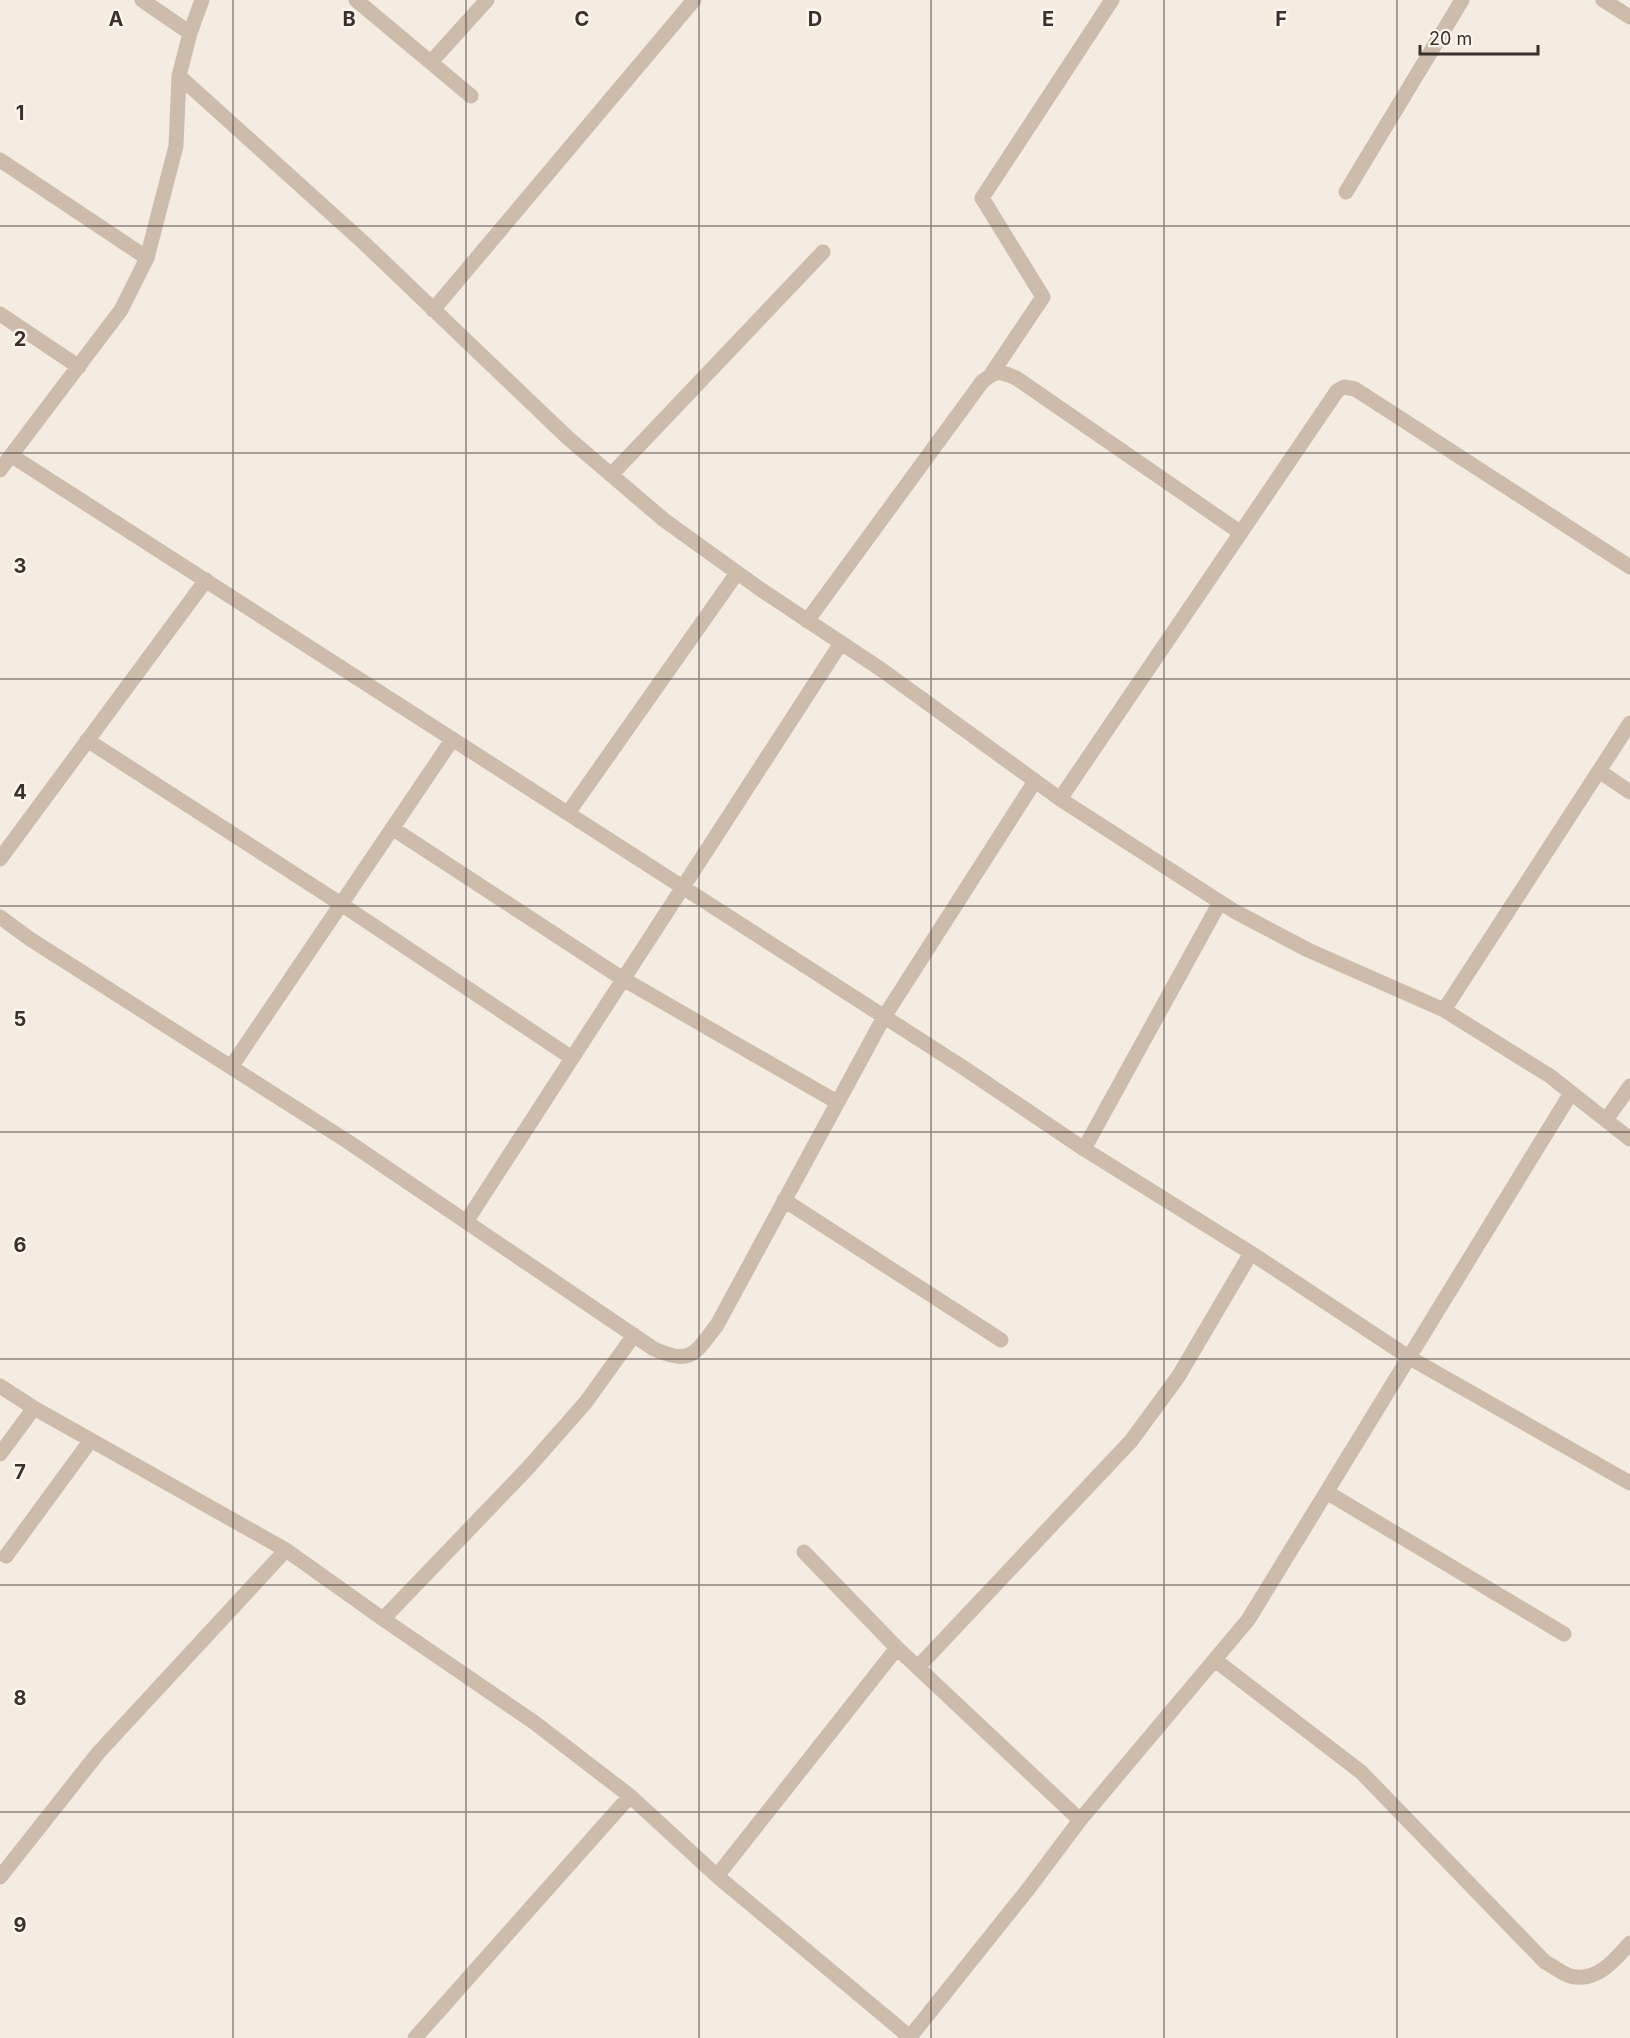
<svg xmlns="http://www.w3.org/2000/svg" width="1630" height="2038" viewBox="0 0 1630 2038" font-family="Inter,sans-serif">
  <style>
    .lines { fill: none; stroke-linecap: round; stroke-linejoin: round }
    .minor { stroke: #cdbbac; stroke-width: 15 }
    .grid { fill: none; stroke: #3b302b; stroke-width: 1.5; stroke-opacity: 0.55 }
    .grid-label { font-size: 20px; text-anchor: middle; font-weight: bold; fill: #3b302b; stroke: #fbf5ee; stroke-width: 5; stroke-linejoin: round; paint-order: stroke }
  </style>
  <rect width="100%" height="100%" fill="#f4ebe1"/>
  <g class="lines">
    <path class="minor" d="M142,0L190,33
      M356,0L471,96
      M1603,0L1630,17
      M431,62L487,0
      M179,76L364,243L568,438L664,520L760,589L882,670L1060,799L1234,911L1308,950L1444,1010L1550,1076L1630,1139
      M0,160L147,258
      M1346,192L1462,0
      M433,310L694,0
      M0,314L79,367
      M992,373L1043,297L982,198L1112,0
      M12,456L964,1068L1084,1149L1251,1253L1410,1358L1630,1483
      M0,470L121,310L147,258L176,146L179,76L190,33L202,0
      M611,475L823,252
      M807,621L982,382C996,370 999,371 1016,378L1241,533
      M87,740L341,904L572,1058
      M1599,771L1630,792
      M1060,799L1337,391L1344,387L1355,389L1630,567
      M568,813L737,573
      M392,828L623,979L837,1102
      M0,859L206,580
      M0,917L30,939L347,1141L654,1349C692,1366 695,1353 717,1325L884,1017L1035,781
      M1444,1010L1630,723
      M231,1067L452,740
      M1606,1120L1630,1086
      M1084,1149L1220,902
      M784,1200L1001,1340
      M466,1222L841,643
      M0,1386L34,1408L286,1550L383,1619L535,1723L630,1796L717,1876L911,2038
      M0,1454L34,1408
      M1328,1493L1564,1634
      M804,1552L897,1648L1080,1820
      M6,1556L91,1440
      M383,1619L527,1469L586,1402L634,1335
      M1215,1660L1361,1772L1545,1962C1553,1966 1561,1973 1570,1976C1596,1983 1614,1961 1630,1943
      M918,1667L1131,1441L1178,1377L1251,1253
      M717,1876L897,1648
      M0,1877L99,1752L286,1550
      M910,2037L1029,1888L1080,1820L1248,1620L1571,1093
      M415,2038L630,1796"/>
  </g>
  <path class="grid" d="M233,0V2038M466,0V2038M699,0V2038M931,0V2038M1164,0V2038M1397,0V2038M0,226H1630M0,453H1630M0,679H1630M0,906H1630M0,1132H1630M0,1359H1630M0,1585H1630M0,1812H1630"/>
  <g class="grid-label">
    <text x="116" y="26">A</text>
    <text x="349" y="26">B</text>
    <text x="582" y="26">C</text>
    <text x="815" y="26">D</text>
    <text x="1048" y="26">E</text>
    <text x="1281" y="26">F</text>
    <text x="20" y="120">1</text>
    <text x="20" y="346">2</text>
    <text x="20" y="573">3</text>
    <text x="20" y="799">4</text>
    <text x="20" y="1026">5</text>
    <text x="20" y="1252">6</text>
    <text x="20" y="1479">7</text>
    <text x="20" y="1705">8</text>
    <text x="20" y="1932">9</text>
  </g>
  <path d="M1420 45v9h118v-9" fill="none" stroke="#3b302b" stroke-width="3"/>
  <text x="1429" y="45" font-size="18" fill="#3b302b" stroke="#fbf5ee" stroke-width="4.5" paint-order="stroke">20 m</text>
</svg>
